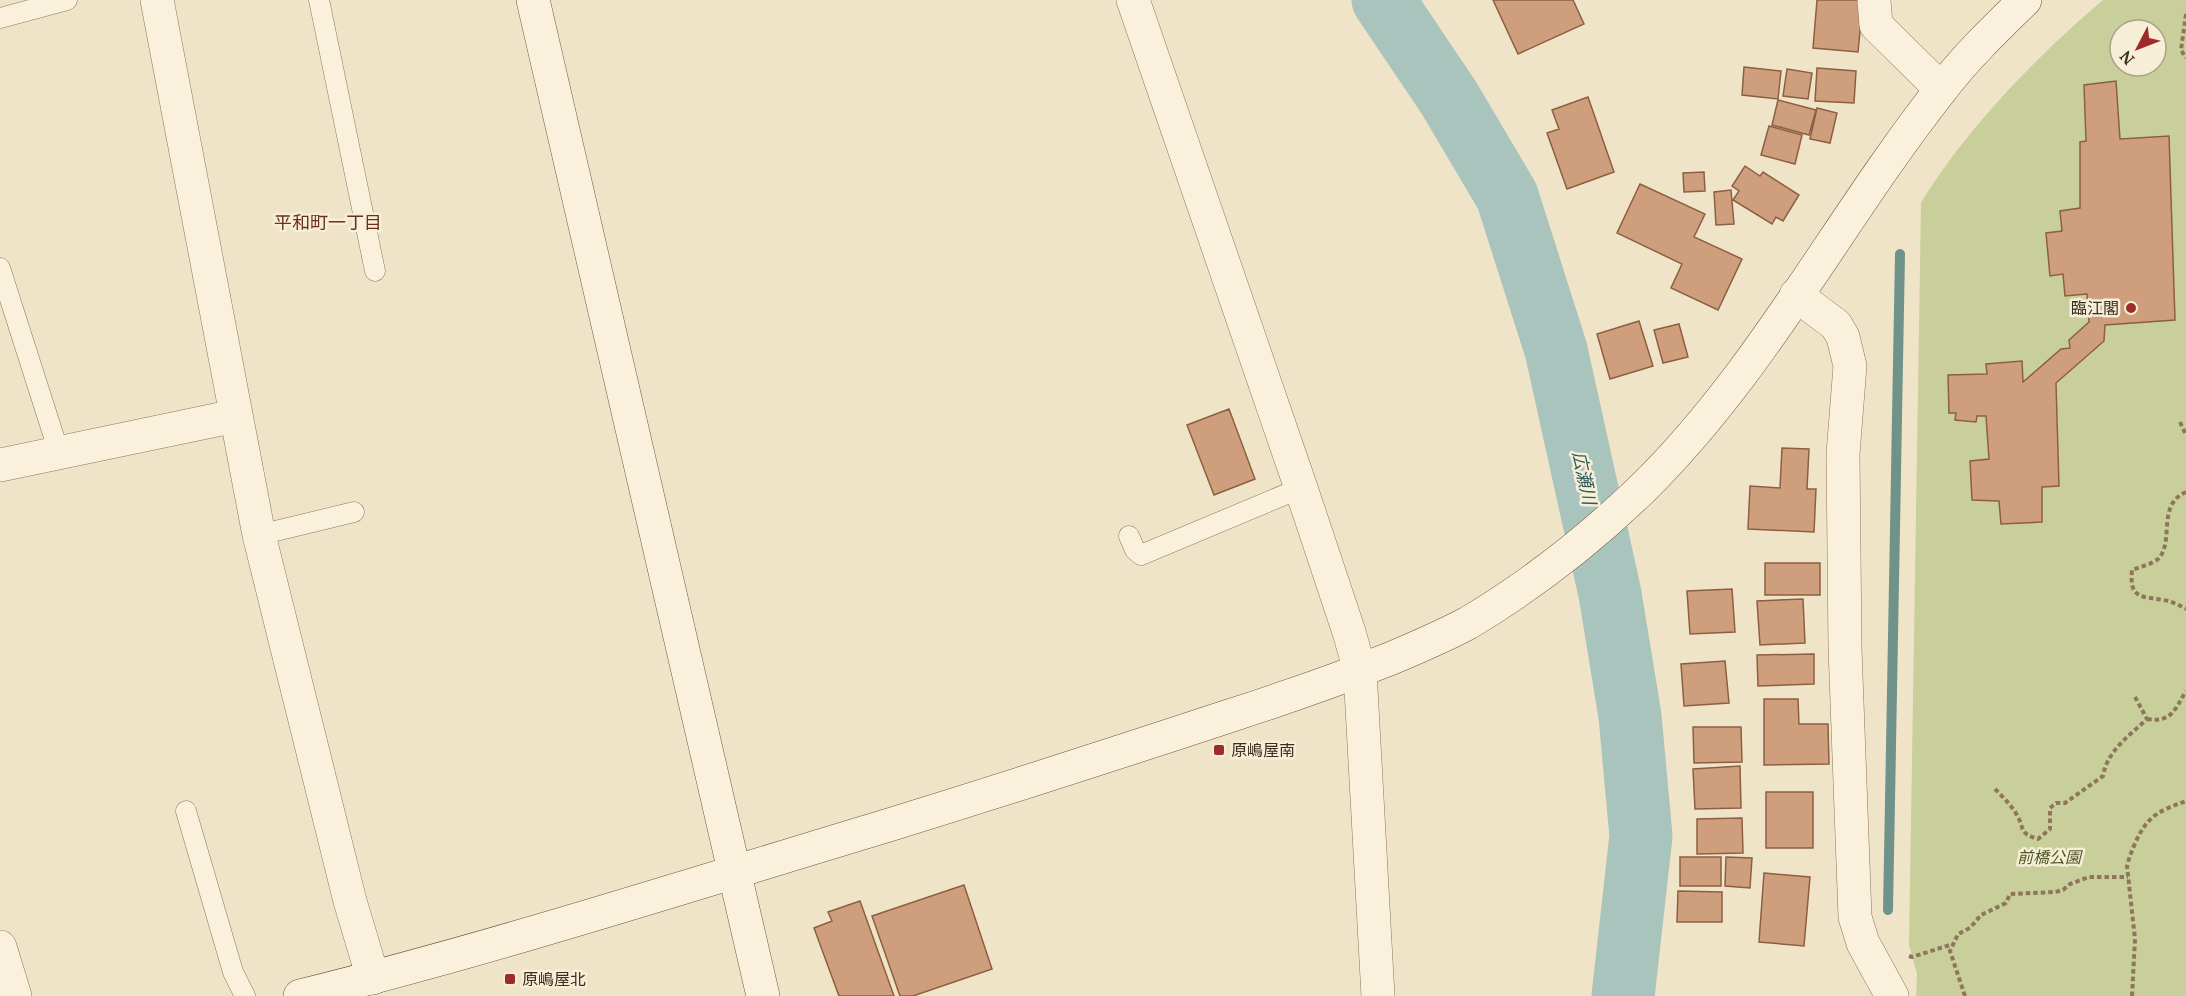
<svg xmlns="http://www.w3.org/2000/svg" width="2186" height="996" viewBox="0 0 2186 996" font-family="'PT Serif','Noto Sans JP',serif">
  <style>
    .green { fill: #c9cf9b; fill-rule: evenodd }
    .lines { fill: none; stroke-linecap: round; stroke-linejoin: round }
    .stream { stroke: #6f938a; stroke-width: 10 }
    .river { stroke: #a9c4bc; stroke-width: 63 }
    .building { fill: #cf9f7d; stroke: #8d5f41; stroke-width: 1.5 }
    .lane-casing { stroke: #8d765c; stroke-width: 21 }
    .street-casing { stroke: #8d765c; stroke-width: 34 }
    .secondary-casing { stroke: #6f573f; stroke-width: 34 }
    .path { stroke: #8d765c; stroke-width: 4; stroke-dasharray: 4.5 3; stroke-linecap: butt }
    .lane { stroke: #faf1dc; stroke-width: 20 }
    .street { stroke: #faf1dc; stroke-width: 33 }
    .secondary { stroke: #faf1dc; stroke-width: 33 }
    .poi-dot { fill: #9e2a2b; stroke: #f7eed8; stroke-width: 2 }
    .labels { text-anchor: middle; stroke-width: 5; stroke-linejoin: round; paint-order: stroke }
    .poi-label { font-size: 16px; fill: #3d2e20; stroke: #f7eed8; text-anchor: start }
    .park-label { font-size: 16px; font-style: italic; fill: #4d5a26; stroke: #f7eed8 }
    .neighbourhood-label { font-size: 18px; fill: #6b2e1e; stroke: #f7eed8 }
    .water-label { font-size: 18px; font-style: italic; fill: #2f5d5a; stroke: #f7eed8 }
  </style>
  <rect width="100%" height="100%" fill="#f0e4c8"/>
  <path class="green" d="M2103,0H2186V996H1916L1917,974L1909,945L1921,203C1965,130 2038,55 2103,0ZM2120,30H2156V66H2120Z"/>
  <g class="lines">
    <path class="stream" d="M1888,910L1900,254"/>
    <path class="river" d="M1383,0L1449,98L1507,196L1556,350L1610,594L1630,716L1641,836L1623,996"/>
  </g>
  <path class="building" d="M1493,0H1573L1584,24L1518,54Z
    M1817,0H1863L1858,52L1813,48Z
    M1744,67L1781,71L1778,99L1742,95Z
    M1817,68L1856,71L1854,103L1815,101Z
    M1787,69L1812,73L1808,99L1783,96Z
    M2116,81L2120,139L2169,136L2175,320L2105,325L2104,341L2056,383L2059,486L2042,487V522L2001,524L1999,501L1972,500L1970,461L1989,459L1986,416H1977L1976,422L1955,420L1956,413H1949L1948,375L1987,374L1986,364L2022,361L2023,382L2061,349L2070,348L2069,340L2089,322L2087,294L2065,296L2063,274L2050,276L2046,233L2062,231L2060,211L2080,208V142L2086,141L2084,85Z
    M1588,97L1614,172L1567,189L1547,133L1559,129L1552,110Z
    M1778,100L1816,110L1809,135L1772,125Z
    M1817,108L1837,113L1830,143L1810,139Z
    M1769,126L1802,135L1795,164L1761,155Z
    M1745,166L1760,176L1763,172L1799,195L1783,221L1776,217L1772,224L1733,200L1739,191L1732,186Z
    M1704,172L1705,191L1684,192L1683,173Z
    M1640,184L1705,214L1694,237L1742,259L1718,310L1671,288L1682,264L1617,233Z
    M1731,190L1734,224L1716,225L1714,192Z
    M1639,321L1653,366L1610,379L1597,334Z
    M1679,324L1688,357L1663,363L1654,330Z
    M1229,409L1255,479L1214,495L1187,425Z
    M1782,448L1809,449L1807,489H1816L1814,532L1748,529L1750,486L1780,488Z
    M1765,563H1820V595H1765Z
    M1732,589L1735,632L1690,634L1687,591Z
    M1803,599L1805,643L1760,645L1757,601Z
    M1814,654V684L1758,686L1757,655Z
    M1725,661L1729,703L1684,706L1681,664Z
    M1764,699H1798L1799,724H1828L1829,764L1764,765Z
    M1693,727H1741L1742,762L1694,763Z
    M1740,766L1741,808L1695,809L1693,769Z
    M1766,792H1813V848H1766Z
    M1742,818L1743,853L1697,854V819Z
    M1680,857H1721V886H1680Z
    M1726,857L1752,858L1750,888L1725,886Z
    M1764,873L1810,877L1804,946L1759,942Z
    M964,885L992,969L913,996H900L872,916Z
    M1678,891L1722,892V922H1677Z
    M860,901L894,996H839L814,928L832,921L828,912Z"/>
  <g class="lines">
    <g class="lane-casing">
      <path id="lane" d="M319,0L375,271
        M0,18L67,0
        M0,268L54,437L55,453
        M259,535L354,512
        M1129,536L1135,550L1141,555L1301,488
        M186,811L233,972L245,996"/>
    </g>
    <g class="street-casing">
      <path id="street" d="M157,0L259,535L350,901L373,978
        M1133,0L1301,488L1349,632L1360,671L1378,996
        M1874,0L1876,25L1941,89
        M1796,295L1836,325L1843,337L1850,366L1843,454L1845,648L1855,917L1863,943L1892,996
        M0,465L235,416
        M0,947L15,996"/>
    </g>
    <g class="secondary-casing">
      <path id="secondary" d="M533,0L763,996
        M300,996C498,947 693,884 889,825C1002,790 1114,754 1226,717C1282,699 1337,680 1392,658C1418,647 1444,636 1468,623C1530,586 1589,540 1641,490C1761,373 1837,222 1940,91C1965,58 1995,29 2025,0"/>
    </g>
    <path class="path" d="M2186,14L2181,50L2186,58
      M2180,422L2186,435
      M2186,492C2156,505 2175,542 2158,559C2152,564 2140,567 2132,570C2129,599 2141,596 2163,600C2171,601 2179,605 2186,609
      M2147,719C2172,723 2175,709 2186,691
      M1995,789C2003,797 2011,805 2017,815C2025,829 2018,833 2038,839L2050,829V808L2056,803H2065L2103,776C2107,751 2129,736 2147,719L2135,697
      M1909,956L1912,957L1953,944
      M1965,996L1950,951L1958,934L1970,928L1981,915L2006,903L2010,894L2055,892L2063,890L2070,884L2089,877H2128
      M2132,996L2135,939L2127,866C2130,854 2139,831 2148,822C2157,811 2173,806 2186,801"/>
    <use href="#lane" class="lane"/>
    <use href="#street" class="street"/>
    <use href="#secondary" class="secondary"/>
  </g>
  <g class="poi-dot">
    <circle cx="2131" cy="308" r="6"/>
    <rect x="1213" y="744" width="12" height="12" rx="3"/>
    <rect x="504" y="973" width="12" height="12" rx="3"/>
  </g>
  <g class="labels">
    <g class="poi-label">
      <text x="2119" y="314" text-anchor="end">臨江閣</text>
      <text x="1231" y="756">原嶋屋南</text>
      <text x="522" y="985">原嶋屋北</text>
    </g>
    <g class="park-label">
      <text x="2049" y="863">前橋公園</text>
    </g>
    <g class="neighbourhood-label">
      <text x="328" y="229">平和町一丁目</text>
    </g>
    <g class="water-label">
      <text transform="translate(1584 478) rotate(78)" y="6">広瀬川</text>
    </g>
  </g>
  <g transform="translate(2138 48) rotate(228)"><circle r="28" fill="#f7eed8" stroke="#ada18e" stroke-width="1.5"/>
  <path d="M0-4.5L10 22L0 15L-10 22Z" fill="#9e2a2b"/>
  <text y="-9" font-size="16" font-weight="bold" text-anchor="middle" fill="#3d2e20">N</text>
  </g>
</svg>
